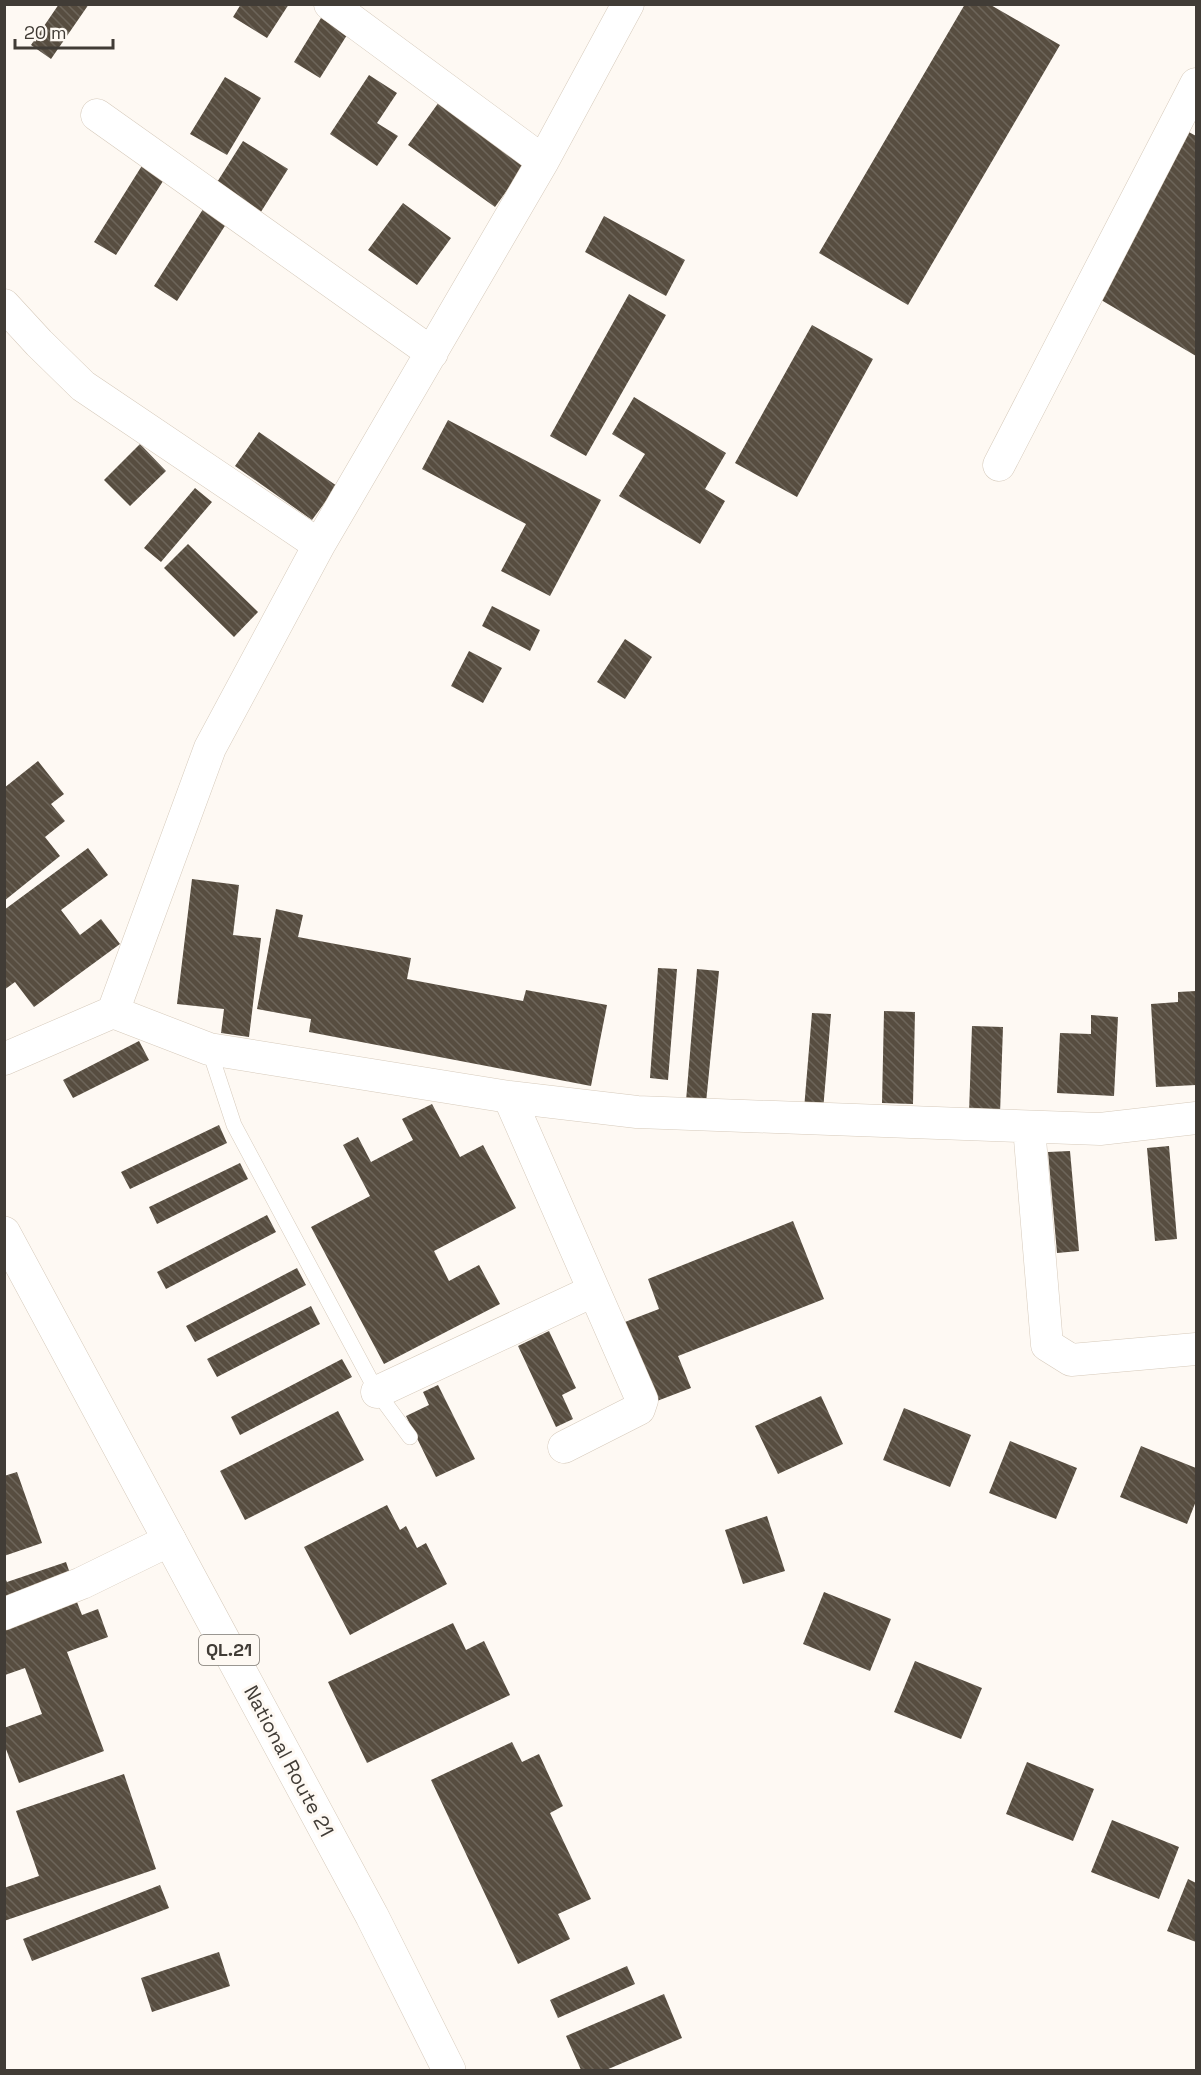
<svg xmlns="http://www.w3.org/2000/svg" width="1201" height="2075" viewBox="0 0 1201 2075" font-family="'Space Grotesk',sans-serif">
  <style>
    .building { fill: url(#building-back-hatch) }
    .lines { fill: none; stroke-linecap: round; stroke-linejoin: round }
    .service-casing { stroke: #d6cabb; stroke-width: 16 }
    .minor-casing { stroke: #d6cabb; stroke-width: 33 }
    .trunk-casing { stroke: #d6cabb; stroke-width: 34 }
    .service { stroke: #fff; stroke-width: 15 }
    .minor { stroke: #fff; stroke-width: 32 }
    .trunk { stroke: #fff; stroke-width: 33 }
    .labels { text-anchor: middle; stroke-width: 6; stroke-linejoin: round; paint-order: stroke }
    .shield { fill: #fef9f3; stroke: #7a756f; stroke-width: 1.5 }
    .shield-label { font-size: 18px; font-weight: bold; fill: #413c36 }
    .street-label { font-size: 20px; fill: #413c36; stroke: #fef9f3 }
  </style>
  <defs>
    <pattern id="building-back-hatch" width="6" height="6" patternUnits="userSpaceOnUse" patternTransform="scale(1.5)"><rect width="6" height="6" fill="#574d40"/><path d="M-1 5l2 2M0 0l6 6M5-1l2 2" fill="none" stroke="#6d655a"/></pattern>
  </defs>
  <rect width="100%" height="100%" fill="#fef9f3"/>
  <path class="building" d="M59,4H89L51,59L31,45Z
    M241,4H289L267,38L233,17Z
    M965,4H989L1060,45L908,305L819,253Z
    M321,18L347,35L320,78L294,62Z
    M369,75L397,93L377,123L398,136L377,166L330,134Z
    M225,77L261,98L227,155L190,134Z
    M439,102L526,164L495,207L408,145Z
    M1187,131L1196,136V356L1091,294Z
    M243,141L288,169L259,215L214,187Z
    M143,164L165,178L116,255L94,242Z
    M403,203L451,238L417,285L368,250Z
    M205,206L228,221L177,301L154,286Z
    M604,216L685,260L666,296L585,252Z
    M629,294L666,315L586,456L550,436Z
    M812,325L873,359L797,497L735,463Z
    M634,397L726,453L705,489L725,501L700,544L619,496L645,454L612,434Z
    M448,420L601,500L550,596L501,571L526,524L422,469Z
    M259,432L337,486L312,520L235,466Z
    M140,444L166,471L130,506L104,480Z
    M195,488L212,502L161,562L144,548Z
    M188,544L258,612L234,637L164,568Z
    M492,606L540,630L530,651L482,626Z
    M625,639L652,657L625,699L597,682Z
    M469,651L502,668L483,703L451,686Z
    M38,761L64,794L51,804L65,821L45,837L60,856L4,901V788Z
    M88,848L108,875L61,910L80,935L101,919L120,944L34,1007L15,982L4,990V910Z
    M192,879L239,885L233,935L261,938L249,1037L221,1033L224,1009L177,1004Z
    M276,909L303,915L298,937L411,958L407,979L523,1001L526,990L607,1005L591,1086L309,1032L311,1019L257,1009Z
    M658,968L677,969L668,1080L650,1078Z
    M697,969L719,971L706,1103L686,1101Z
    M1196,991V1085L1156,1087L1151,1004L1178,1002V992Z
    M884,1011L915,1012L913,1104L882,1103Z
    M812,1013L831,1014L823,1111L804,1109Z
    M1091,1015L1118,1017L1114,1096L1057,1093L1060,1033L1091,1034Z
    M972,1026L1003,1027L1000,1114L969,1113Z
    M139,1041L149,1060L73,1098L63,1080Z
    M432,1104L460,1157L483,1145L516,1208L434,1251L449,1281L479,1265L500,1304L384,1364L311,1227L370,1196L343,1145L358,1137L371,1162L413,1140L402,1119Z
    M219,1125L227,1143L130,1189L121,1172Z
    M1169,1146L1177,1239L1155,1241L1147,1148Z
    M1070,1151L1079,1251L1057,1253L1048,1152Z
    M240,1163L248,1179L157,1224L149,1207Z
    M267,1215L276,1232L166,1289L157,1272Z
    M793,1221L824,1299L678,1356L691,1388L657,1401L625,1322L659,1309L648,1279Z
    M297,1268L306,1285L195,1342L186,1326Z
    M311,1306L320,1324L217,1377L207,1359Z
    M549,1331L576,1388L562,1395L573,1419L556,1427L518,1346Z
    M342,1359L352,1377L240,1435L231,1417Z
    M438,1385L475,1459L436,1477L406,1416L429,1405L423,1392Z
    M821,1396L843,1444L778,1474L755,1426Z
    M904,1408L971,1435L950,1487L883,1460Z
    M338,1411L364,1460L245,1520L220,1471Z
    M1010,1441L1077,1468L1056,1519L989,1493Z
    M1141,1446L1196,1468V1501L1187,1524L1120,1497Z
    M17,1472L42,1543L4,1556V1476Z
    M387,1505L400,1530L406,1526L417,1548L426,1543L447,1584L350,1635L304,1547Z
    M767,1516L785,1571L743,1584L725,1530Z
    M66,1562L73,1582L4,1606V1576L7,1582Z
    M824,1592L891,1619L870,1671L803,1644Z
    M75,1597L82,1615L98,1609L108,1637L67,1652L104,1751L19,1783L4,1744V1728L42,1714L25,1668L5,1675L4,1624Z
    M453,1623L466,1650L484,1641L510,1695L367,1763L328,1682Z
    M915,1661L982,1688L961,1739L894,1712Z
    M512,1742L522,1762L539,1754L563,1806L550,1813L591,1899L558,1914L570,1939L518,1964L431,1780Z
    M1027,1762L1094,1789L1073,1841L1006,1814Z
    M124,1774L156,1869L4,1921V1888L39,1876L16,1811Z
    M1112,1820L1179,1847L1159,1899L1091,1872Z
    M1188,1879L1196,1883V1942L1167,1931Z
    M160,1885L169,1908L32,1961L23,1939Z
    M219,1952L230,1986L152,2012L141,1978Z
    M627,1966L635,1984L558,2018L550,2000Z
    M664,1994L682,2038L606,2070H581L566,2036Z"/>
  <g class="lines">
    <g class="service-casing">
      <path id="service" d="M209,1049L234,1125L377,1392L410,1437"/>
    </g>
    <g class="minor-casing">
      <path id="minor" d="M330,4L543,161
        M97,115L432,353
        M4,305L39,343L83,386L319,545
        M999,465L1196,84
        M113,1012L209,1049L509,1097L637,1112L1100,1129L1196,1118
        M4,1059L113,1012L210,748L319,545L543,161L628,4
        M509,1097L642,1400L639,1409L564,1447
        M1029,1127L1047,1345L1071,1360L1196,1349
        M377,1392L593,1291
        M4,1614L82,1583L170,1540"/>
    </g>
    <g class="trunk-casing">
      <path id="trunk" d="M4,1233L372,1916L449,2070"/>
    </g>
    <use href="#service" class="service"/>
    <use href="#minor" class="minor"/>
    <use href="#trunk" class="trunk"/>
  </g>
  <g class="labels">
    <rect class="shield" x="199" y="1635" width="60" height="30" rx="4.5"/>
    <g class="shield-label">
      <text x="229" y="1656">QL.21</text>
    </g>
    <g class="street-label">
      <text transform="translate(289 1761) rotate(62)" y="7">National Route 21</text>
    </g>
  </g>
  <rect width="1201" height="2075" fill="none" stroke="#413c36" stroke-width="12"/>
  <path d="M15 39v9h98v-9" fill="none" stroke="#413c36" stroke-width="3"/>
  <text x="24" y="39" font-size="18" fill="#413c36" stroke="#fef9f3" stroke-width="4.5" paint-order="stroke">20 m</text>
</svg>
